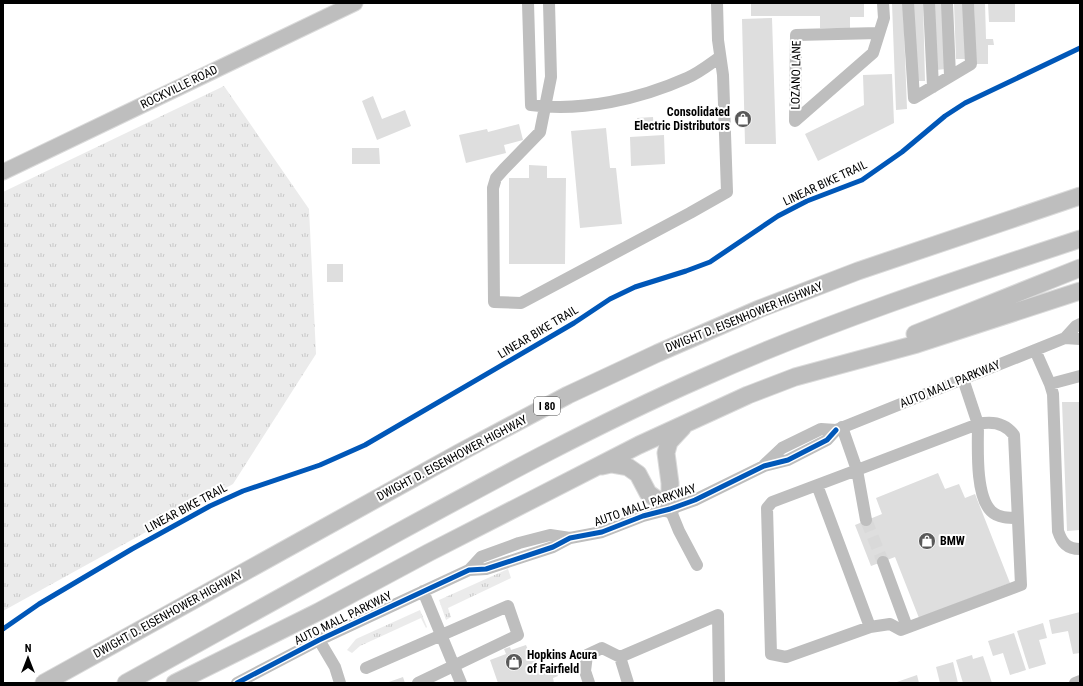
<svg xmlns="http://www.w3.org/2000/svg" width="1083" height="686" viewBox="0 0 1083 686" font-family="'Roboto Condensed',sans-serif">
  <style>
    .grass { fill: url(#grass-tufts) }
    .building { fill: #dedede }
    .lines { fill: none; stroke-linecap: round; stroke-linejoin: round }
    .minor-tunnel { stroke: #d9d9d9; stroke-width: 12; stroke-dasharray: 12 6; stroke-linecap: butt }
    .major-casing { stroke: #dbdbdb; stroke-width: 17 }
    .highway-casing { stroke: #dbdbdb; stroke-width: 19 }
    .minor { stroke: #bebebe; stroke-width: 12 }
    .major { stroke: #bebebe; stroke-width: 15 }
    .highway { stroke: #bebebe; stroke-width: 17 }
    .cycleway-casing { stroke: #fff; stroke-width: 8 }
    .cycleway { stroke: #0057b8; stroke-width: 5 }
    .labels { text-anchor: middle; stroke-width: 4; stroke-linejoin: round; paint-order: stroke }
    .shield { fill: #fff; stroke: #4c4c4c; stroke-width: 1 }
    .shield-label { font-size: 11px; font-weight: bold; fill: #000 }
    .street-label { font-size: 12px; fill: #000; stroke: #fff }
    .poi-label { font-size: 12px; font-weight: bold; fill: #000; stroke: #fff; text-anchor: start }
  </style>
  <defs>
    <pattern id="grass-tufts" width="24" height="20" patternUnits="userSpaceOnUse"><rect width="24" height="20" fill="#ebebeb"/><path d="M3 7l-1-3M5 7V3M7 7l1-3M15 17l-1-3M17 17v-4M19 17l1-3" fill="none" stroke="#c8c8c8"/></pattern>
  </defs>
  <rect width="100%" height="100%" fill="#fff"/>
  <path class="grass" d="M224,86L309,209L316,354L233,484L3,611V192Z
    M508,569L511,578L448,608L451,617L446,620L439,600Z
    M420,610L427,627L426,628L421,618L360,646L352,653L347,650L356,639Z"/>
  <path class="building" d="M751,3H864V17H850V28H820V16H751Z
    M892,3H903L907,109L896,110Z
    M913,3H923L925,81H915Z
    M934,3H943L946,69L936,70Z
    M954,3H964L965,59H956Z
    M974,3H985L986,39H993L994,45H988V64H976Z
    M988,3H1015V22H989Z
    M772,18L776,144H745L742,19Z
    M892,74L894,123L818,161L805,134L864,105L863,75Z
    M373,96L382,119L405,110L411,126L377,140L362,101Z
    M653,117L654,131H638L637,118Z
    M519,124L523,140L504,145L506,153L466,163L459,135L487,129L488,132Z
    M606,128L610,168H616L622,224L580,228L571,131Z
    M664,135L665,164L631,166L630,137Z
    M352,148H379L380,164H352Z
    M529,165L547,166V178H566L565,264H509V178H529Z
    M327,264H343V282H327Z
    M1062,402H1080V530L1067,531Z
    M938,473L945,489L959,484L965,498L975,494L1010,583L919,618L895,557L871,566L855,525L882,514L876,498Z
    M1080,612V653L1073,654L1068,631L1052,634L1049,620Z
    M1043,623L1047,638L1039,640L1046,664L1029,669L1017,631Z
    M1014,633L1026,670L1010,675L1003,653L993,656L988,641Z
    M526,645L531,657L534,656L540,669L553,664L558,676L553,678L554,683H498L490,660L506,654L504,649L510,647L511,650Z
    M972,655L973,659L983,656L992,683H963L956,660Z
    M953,662L958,683H940L936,667Z
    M917,675L919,683H894Z
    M403,677L405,683H386Z"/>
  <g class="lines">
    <path class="minor-tunnel" d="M866,520L883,562"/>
    <g class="major-casing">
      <path id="major" d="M3,172L355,3"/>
    </g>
    <g class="highway-casing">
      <path id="highway" d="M915,334L1080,268
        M602,466L611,464L628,467L638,474L648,493L670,509
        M670,509V483L666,453L669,442L683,427
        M44,683L459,453L568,395L658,353L759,309L858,271L1080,196
        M126,683C215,633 305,584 395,534C496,479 597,424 702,378C825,323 952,281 1080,239
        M175,683L318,612L428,553L639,445L748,395L795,377L917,344L1080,291"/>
    </g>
    <path class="minor" d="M528,3L531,105C582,112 640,99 687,78C699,73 710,64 720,57
      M549,3L551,77L540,132L504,169L496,178L493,188L494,302L521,303L690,213L727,192L723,75L718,40L717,3
      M908,3L914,98L971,64L968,3
      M929,3L933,87
      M947,3L950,76
      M879,33L796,35L795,121L873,53L884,18L883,3
      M1065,338L1076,326L1080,324
      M1035,350L1050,384L1053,394L1058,531C1062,543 1067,549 1080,549
      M1050,384L1080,376
      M842,427L857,470L978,424L963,379
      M764,465L782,448L821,429L836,430L1065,338L1080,339
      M817,485L870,627
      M670,509L679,531L697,565
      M866,520L857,470L772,502L767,508L771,654L786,657L870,627L890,624L901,630L1021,585L1014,435C1005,423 992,421 978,424C978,446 975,495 991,511C998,518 1009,518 1018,518
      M883,562L907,627
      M469,570L481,557L519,543L550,535L570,538
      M423,591L461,683
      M319,640L335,667L340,683
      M620,657L628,683
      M366,668L508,606L518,635L418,683
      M237,683L319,640L469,570L486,569L553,547L570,538L602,532L643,516L670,509L695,500L764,466L788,460L827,440L836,430
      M589,683L585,671L587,655L602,648L620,657L718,615L719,683
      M1075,683L1080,681"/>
    <use href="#major" class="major"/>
    <use href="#highway" class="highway"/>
    <g class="cycleway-casing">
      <path id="cycleway" d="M3,629L39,604L132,549L210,506L243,491L320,465L365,445L574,323L610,299L635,287L686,271L710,262L778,216L807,201L862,180L902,152L945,116L965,103L1080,48
        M237,683L319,640L469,570L486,569L553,547L570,538L602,532L643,516L670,509L695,500L764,466L788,460L827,440L836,430"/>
    </g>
    <use href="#cycleway" class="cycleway"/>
  </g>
  <defs>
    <g id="shop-disc" transform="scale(0.9)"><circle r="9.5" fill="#595959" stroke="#fff"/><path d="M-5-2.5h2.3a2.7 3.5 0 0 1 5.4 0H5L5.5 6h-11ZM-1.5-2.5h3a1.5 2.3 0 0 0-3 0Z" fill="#fff"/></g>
  </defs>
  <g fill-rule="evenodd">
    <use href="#shop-disc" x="743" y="119"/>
    <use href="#shop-disc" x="927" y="541"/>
    <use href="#shop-disc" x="514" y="662"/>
  </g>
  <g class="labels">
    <rect class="shield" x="534" y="397" width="26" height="18" rx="3"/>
    <g class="shield-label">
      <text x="547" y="410">I 80</text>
    </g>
    <g class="street-label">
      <text transform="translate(796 75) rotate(-89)" y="4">LOZANO LANE</text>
      <text transform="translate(179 87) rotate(-26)" y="4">ROCKVILLE ROAD</text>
      <text transform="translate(825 183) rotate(-25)" y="4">LINEAR BIKE TRAIL</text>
      <text transform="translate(744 317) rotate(-22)" y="4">DWIGHT D. EISENHOWER HIGHWAY</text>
      <text transform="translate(538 332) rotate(-31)" y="4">LINEAR BIKE TRAIL</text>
      <text transform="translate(950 384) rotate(-22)" y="4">AUTO MALL PARKWAY</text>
      <text transform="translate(452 458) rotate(-28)" y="4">DWIGHT D. EISENHOWER HIGHWAY</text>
      <text transform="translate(645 505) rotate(-19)" y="4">AUTO MALL PARKWAY</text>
      <text transform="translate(186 508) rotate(-28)" y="4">LINEAR BIKE TRAIL</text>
      <text transform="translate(168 614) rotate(-29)" y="4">DWIGHT D. EISENHOWER HIGHWAY</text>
      <text transform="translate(343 618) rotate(-26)" y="4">AUTO MALL PARKWAY</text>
    </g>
    <g class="poi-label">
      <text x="730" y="116" text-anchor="end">Consolidated<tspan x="730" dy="14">Electric Distributors</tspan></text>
      <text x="940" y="545">BMW</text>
      <text x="527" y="659">Hopkins Acura<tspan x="527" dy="14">of Fairfield</tspan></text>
    </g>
  </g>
  <rect width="1083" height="686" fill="none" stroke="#000000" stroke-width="8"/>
  <g transform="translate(28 658)" stroke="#ffffff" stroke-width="3" paint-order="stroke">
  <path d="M0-3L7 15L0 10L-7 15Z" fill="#000000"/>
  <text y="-6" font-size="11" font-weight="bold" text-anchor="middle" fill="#000000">N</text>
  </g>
</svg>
